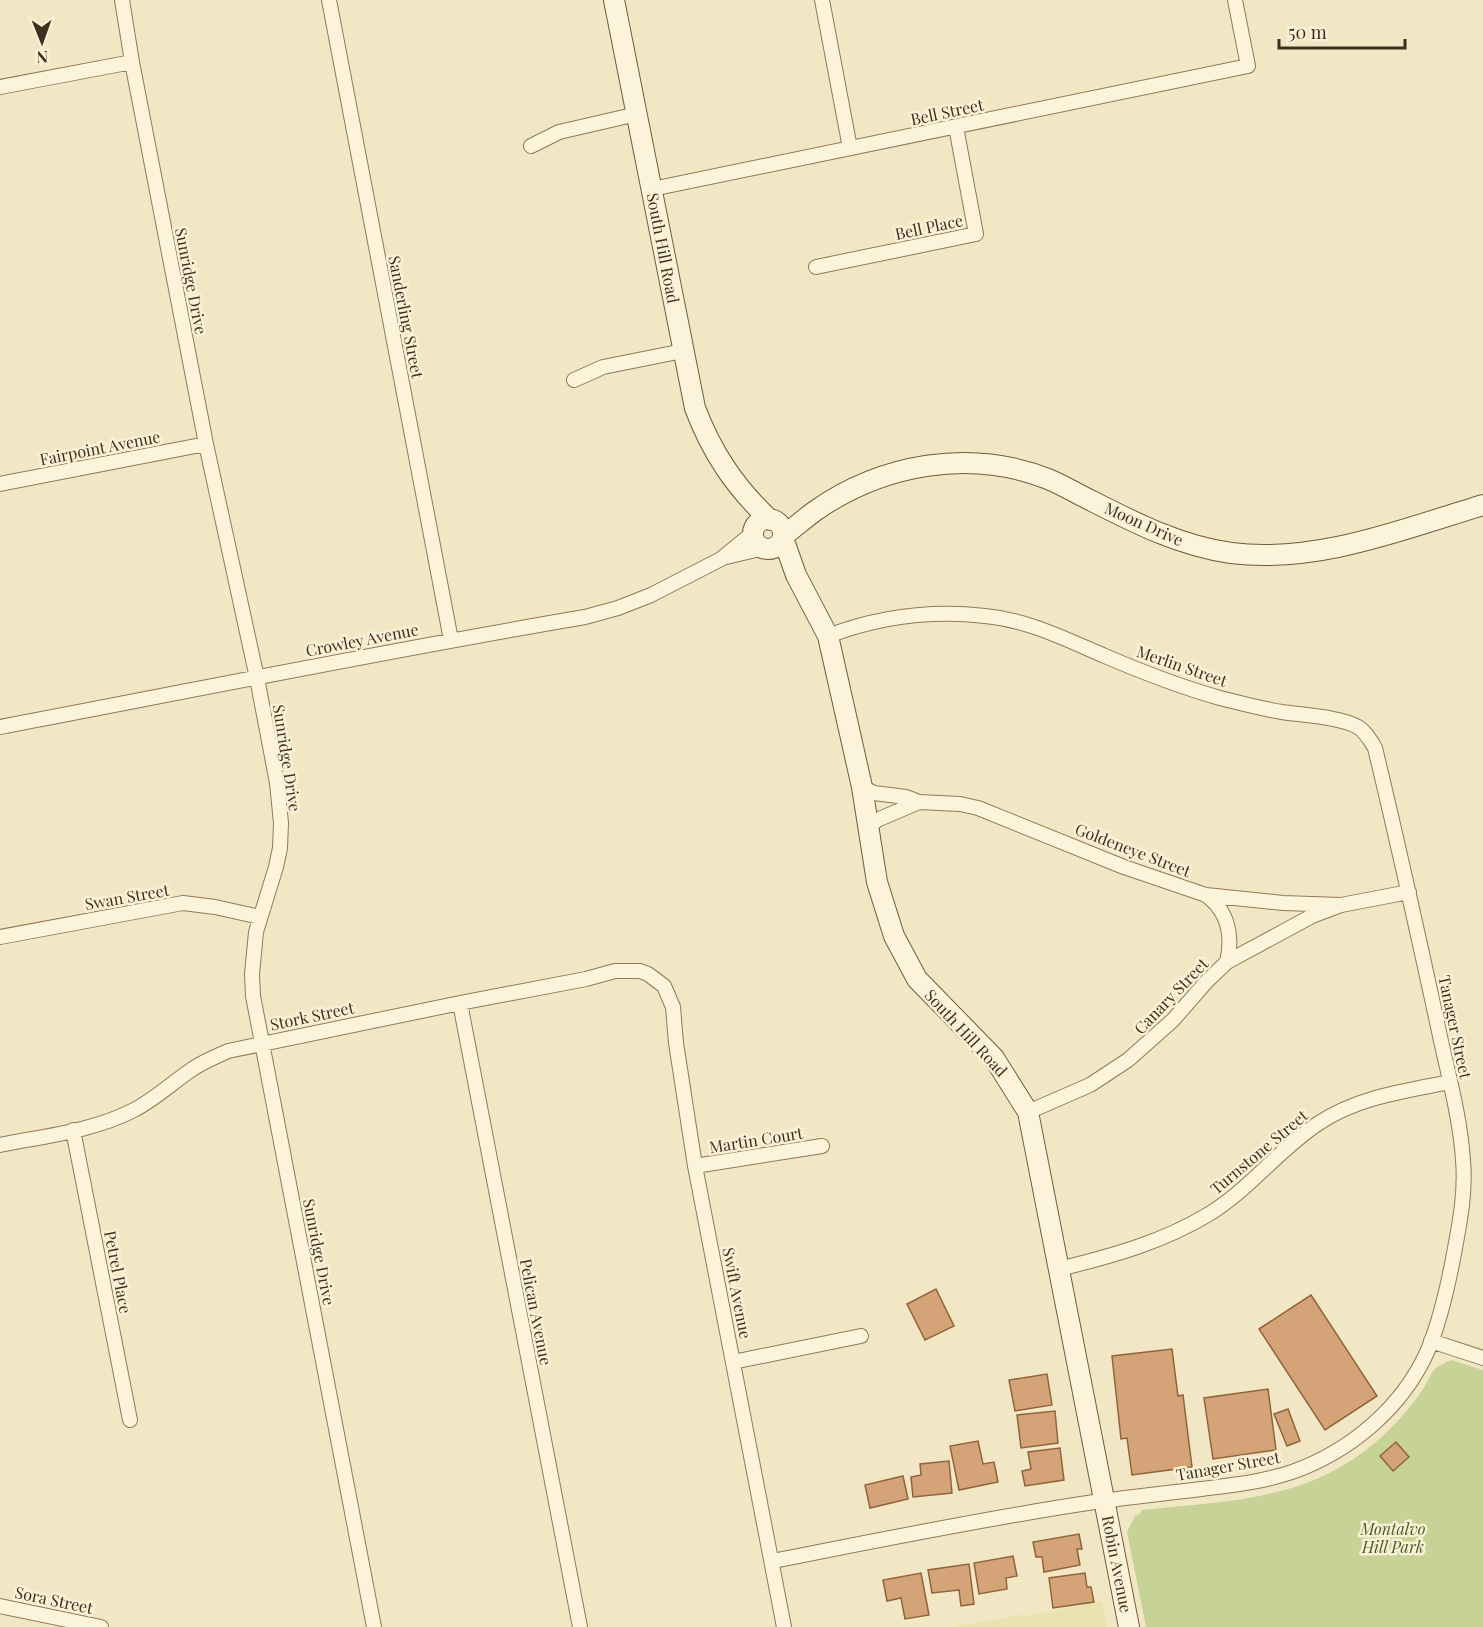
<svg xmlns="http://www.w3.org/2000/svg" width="1483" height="1627" viewBox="0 0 1483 1627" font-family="'Playfair Display',serif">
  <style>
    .farmland { fill: #e9e3b2 }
    .green { fill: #c7d297 }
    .building { fill: #d4a478; stroke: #91633c; stroke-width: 1.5 }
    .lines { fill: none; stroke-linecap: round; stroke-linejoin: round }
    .street-casing { stroke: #8f7959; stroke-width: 16 }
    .secondary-casing { stroke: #715a3c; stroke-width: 22 }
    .street { stroke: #fcf4da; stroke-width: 14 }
    .secondary { stroke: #fcf4da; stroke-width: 20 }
    .labels { text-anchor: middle; stroke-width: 5; stroke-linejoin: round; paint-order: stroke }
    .street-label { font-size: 16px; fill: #3e301e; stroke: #f9f1d6 }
    .park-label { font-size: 16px; font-style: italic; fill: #4a5d23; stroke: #f9f1d6 }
  </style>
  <rect width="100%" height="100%" fill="#f2e7c5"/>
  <path class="farmland" d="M1102,1601L1107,1627H953L1025,1614L1026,1616Z"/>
  <path class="green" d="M1451,1360L1483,1370V1627H1146L1127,1532L1135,1516L1140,1514L1142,1510C1236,1500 1316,1501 1388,1431C1401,1418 1413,1404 1423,1389C1427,1383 1430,1374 1435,1369C1439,1365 1446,1363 1451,1360Z"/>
  <path class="building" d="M936,1289L954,1326L925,1340L907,1304Z
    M1311,1295L1377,1396L1325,1430L1259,1329Z
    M1172,1349L1178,1396L1183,1395L1192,1467L1132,1475L1127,1438L1121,1439L1112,1356Z
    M1047,1374L1052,1405L1015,1411L1009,1380Z
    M1268,1389L1276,1450L1213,1459L1204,1398Z
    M1288,1409L1300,1441L1287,1446L1274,1414Z
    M1055,1411L1058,1443L1021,1448L1017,1415Z
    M978,1441L983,1464L994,1462L998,1482L959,1490L950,1446Z
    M1396,1442L1409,1457L1393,1471L1380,1456Z
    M1060,1448L1064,1480L1025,1486L1022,1471L1031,1469L1028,1452Z
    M949,1461L952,1493L913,1497L911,1477L921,1475L920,1464Z
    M903,1476L908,1499L870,1508L865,1485Z
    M1079,1534L1082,1549H1077L1080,1565L1044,1572L1042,1557H1036L1033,1542Z
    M1013,1556L1017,1576L1006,1578L1007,1589L979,1594L974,1563Z
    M969,1564L974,1604L961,1606L959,1590L932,1593L928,1570Z
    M921,1573L929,1615L905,1619L901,1598L887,1601L883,1580Z
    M1085,1573L1087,1587H1091L1094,1602L1053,1608L1049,1578Z"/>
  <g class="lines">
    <g class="street-casing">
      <path id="street" d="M122,0L132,62L206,444L257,678L277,783L281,823L280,848L276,867L256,932L252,974L253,996L374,1627
        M329,0L451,640
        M822,0L850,148
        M0,87L132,62
        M531,146L559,132L637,114
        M652,189L1248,66L1235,0
        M816,267L976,234L956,127
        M574,380L603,367L683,351
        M0,484L206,444
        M726,557L764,548
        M0,727C195,690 390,650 585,617L618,608L651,595L721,559L754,532
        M862,787L874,793L906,797L919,802L960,804L978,808L1124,867L1206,895L1283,903L1341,905
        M869,827L877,820L919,802
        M1206,895C1228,911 1233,936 1227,962
        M0,937L183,903L215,907L260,917
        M460,1003L580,1627
        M1028,1112L1090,1085L1128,1060L1173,1020L1207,981L1227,962L1312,916L1341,905L1409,892
        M73,1130L130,1420
        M0,1145C45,1136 93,1131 134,1110C155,1099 172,1083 191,1070C202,1062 215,1057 228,1051L460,1003L586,979L615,971H640L648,974L664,986L673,1007L676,1043L695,1166L784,1627
        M695,1166L822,1146
        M1059,1269C1112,1256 1163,1242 1209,1214C1250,1189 1279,1149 1319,1123C1358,1097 1405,1091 1450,1082
        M1431,1341L1483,1358
        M733,1362L861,1336
        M772,1561C875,1541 977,1520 1081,1504C1121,1498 1161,1494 1201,1489C1232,1485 1263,1482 1292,1472C1351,1451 1403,1407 1428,1350C1440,1321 1447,1290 1453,1259C1459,1226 1466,1194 1463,1160C1460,1114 1446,1067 1437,1022C1417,930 1397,839 1375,748C1370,740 1366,732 1358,727C1342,717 1302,715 1282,712C1262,709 1240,703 1220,698C1181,687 1142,672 1105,656C1065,639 1028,620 985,616C932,610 878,617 828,636
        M0,1606L101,1627"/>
    </g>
    <g class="secondary-casing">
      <path id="secondary" d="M614,0L695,408C712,453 735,487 770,520
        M753 534a15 15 0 1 1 30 0a15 15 0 1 1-30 0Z
        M783,536C794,528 804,519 815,511C882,464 970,448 1048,479C1063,485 1077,494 1092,501C1137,524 1181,546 1231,553C1317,564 1403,529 1483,505
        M783,538L796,575L828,636L862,787L877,882L894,936L917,979L994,1058L1028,1112L1129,1627"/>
    </g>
    <use href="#street" class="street"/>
    <use href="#secondary" class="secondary"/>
  </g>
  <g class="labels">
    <g class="street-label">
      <text transform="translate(947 112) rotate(-12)" y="6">Bell Street</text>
      <text transform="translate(929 227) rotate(-12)" y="6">Bell Place</text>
      <text transform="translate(663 248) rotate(79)" y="6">South Hill Road</text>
      <text transform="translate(191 281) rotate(79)" y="6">Sunridge Drive</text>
      <text transform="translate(406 317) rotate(79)" y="6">Sanderling Street</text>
      <text transform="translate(100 448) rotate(-11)" y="6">Fairpoint Avenue</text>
      <text transform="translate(1144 524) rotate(24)" y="6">Moon Drive</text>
      <text transform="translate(362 640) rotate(-11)" y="6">Crowley Avenue</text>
      <text transform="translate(1182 666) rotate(19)" y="6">Merlin Street</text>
      <text transform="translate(287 758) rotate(81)" y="6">Sunridge Drive</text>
      <text transform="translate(1133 850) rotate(21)" y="6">Goldeneye Street</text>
      <text transform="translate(127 897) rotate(-10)" y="6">Swan Street</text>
      <text transform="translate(1171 996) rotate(-46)" y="6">Canary Street</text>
      <text transform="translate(312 1016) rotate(-12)" y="6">Stork Street</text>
      <text transform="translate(1455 1027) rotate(78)" y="6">Tanager Street</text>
      <text transform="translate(966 1033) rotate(47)" y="6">South Hill Road</text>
      <text transform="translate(756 1140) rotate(-9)" y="6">Martin Court</text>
      <text transform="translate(1259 1152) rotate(-40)" y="6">Turnstone Street</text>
      <text transform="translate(319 1252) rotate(79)" y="6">Sunridge Drive</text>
      <text transform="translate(118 1272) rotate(79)" y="6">Petrel Place</text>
      <text transform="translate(737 1293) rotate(79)" y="6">Swift Avenue</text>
      <text transform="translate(536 1312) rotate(79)" y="6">Pelican Avenue</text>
      <text transform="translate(1228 1466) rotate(-10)" y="6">Tanager Street</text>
      <text transform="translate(1117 1564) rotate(79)" y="6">Robin Avenue</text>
      <text transform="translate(54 1600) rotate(12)" y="6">Sora Street</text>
    </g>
    <g class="park-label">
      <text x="1393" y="1535">Montalvo<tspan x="1393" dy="18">Hill Park</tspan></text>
    </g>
  </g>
  <g transform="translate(42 42) rotate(179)" stroke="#f9f1d6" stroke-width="4.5" paint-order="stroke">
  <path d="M0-4.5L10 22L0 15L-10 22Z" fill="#3e301e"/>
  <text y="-9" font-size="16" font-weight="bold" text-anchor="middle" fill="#3e301e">N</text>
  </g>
  <path d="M1279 39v9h126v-9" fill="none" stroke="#3e301e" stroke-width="3"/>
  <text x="1288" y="39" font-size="18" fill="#3e301e" stroke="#f9f1d6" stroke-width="4.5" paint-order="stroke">50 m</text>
</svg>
